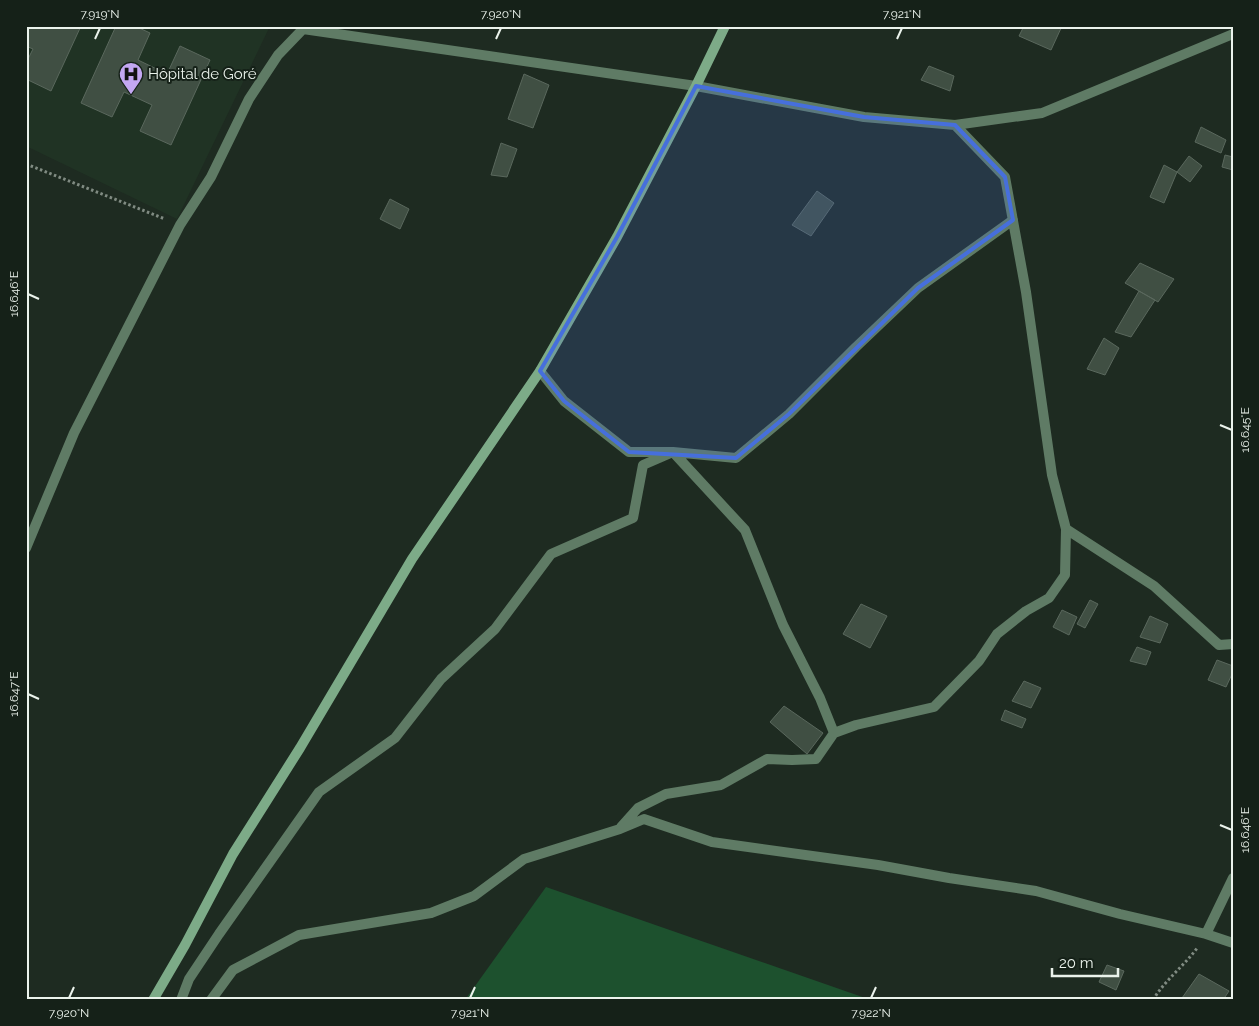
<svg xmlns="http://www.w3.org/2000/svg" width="1259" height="1026" viewBox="0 0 1259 1026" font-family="Raleway,sans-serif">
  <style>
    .built { fill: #203324 }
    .green { fill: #1d512e }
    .building { fill: #404f43; stroke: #5a685d }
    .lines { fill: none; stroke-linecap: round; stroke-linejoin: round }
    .path { stroke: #808b82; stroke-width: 3; stroke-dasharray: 2.5 2.5; stroke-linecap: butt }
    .minor { stroke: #5f7b65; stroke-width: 10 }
    .secondary { stroke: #7dab88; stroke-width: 10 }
    .marked { fill: #466fdc; fill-opacity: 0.2; stroke: #466fdc; stroke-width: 4; stroke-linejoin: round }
    .ticks { fill: none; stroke: #ebf3ec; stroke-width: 2 }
    .labels { text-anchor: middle; stroke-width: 4; stroke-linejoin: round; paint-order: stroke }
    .poi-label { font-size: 15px; fill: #ebf3ec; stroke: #152118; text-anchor: start }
    .neatline { fill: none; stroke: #ebf3ec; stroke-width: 2 }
    .ticks-label { font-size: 12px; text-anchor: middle; fill: #ebf3ec }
  </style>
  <rect width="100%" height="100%" fill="#1e2b21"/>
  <path class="built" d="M26,26H270L177,219L26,146Z"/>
  <path class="green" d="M546,887L871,1000H465Z"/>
  <path class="building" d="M26,26H81L51,91L26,79V63L33,49L26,46Z
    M116,26H135L150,33L138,60L167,74L180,46L210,60L171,145L140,131L152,105L124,92L112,117L81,103Z
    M1024,26H1062L1051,50L1019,36Z
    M929,66L954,76L950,91L921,80Z
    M524,74L549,85L533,128L508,119Z
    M1201,127L1226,140L1221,153L1195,142Z
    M501,143L517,149L507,177L491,175Z
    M1225,155L1233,157V170L1222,167Z
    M1189,156L1202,166L1190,182L1177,172Z
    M1164,165L1177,172L1164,203L1150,197Z
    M817,191L834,203L811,236L792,225Z
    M390,199L409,209L400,229L380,219Z
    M1140,263L1174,279L1158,302L1125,283Z
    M1139,291L1155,300L1131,337L1115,332Z
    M1104,338L1119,348L1105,375L1087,369Z
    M1090,600L1098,604L1085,628L1077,624Z
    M861,604L887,616L870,648L843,634Z
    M1062,610L1077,617L1069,635L1053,627Z
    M1150,616L1168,624L1160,643L1140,637Z
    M1137,647L1151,652L1146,665L1130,661Z
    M1217,660L1233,666V672L1226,687L1208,680Z
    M1024,681L1041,688L1031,708L1012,701Z
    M784,706L823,733L807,754L770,722Z
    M1005,710L1026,719L1022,728L1001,720Z
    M1107,965L1124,971L1116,990L1099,982Z
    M1199,974L1229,991L1223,1000H1186L1182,998Z"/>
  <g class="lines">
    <path class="path" d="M26,164L165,219
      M1153,1000C1165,980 1184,966 1198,947"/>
    <path class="minor" d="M955,125L1005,177L1026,292L1052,475L1066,529L1154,586L1219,645L1233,644
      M540,371L564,401L629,452H673L745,530L783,625L820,698L834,733
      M26,548L74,433L180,225L211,177L249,99L278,55L303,29L696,86L864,117L955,125L1042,113L1233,34
      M621,827L638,808L666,794L721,785L767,759L792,760L816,759L834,733L856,725L934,707L979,661L997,634L1026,611L1049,598L1065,575L1066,529
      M1206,934L1233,878
      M181,1000L189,979L219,934L319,792L395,738L441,679L495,629L551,554L633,518L643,465L673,452L736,458L789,414L856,347L918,288L1013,220
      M211,1000L233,970L299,935L431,913L474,896L524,859L620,829L644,819L712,842L878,865L949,878L1036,891L1120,914L1206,934L1233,943"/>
    <path class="secondary" d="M153,1000L185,945L233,854L300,748L412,559L540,371L617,237L696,86L725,26"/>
  </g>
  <path class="marked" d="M696,86L864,117L955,125L1005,177L1013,220L918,288L789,414L736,458L629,452L564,401L540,371L617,237Z"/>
  <path class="ticks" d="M95,39L100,28M496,39L501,28M897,39L902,28M28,294L39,299M1220,425L1232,430M28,694L39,699M1220,825L1232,830M69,998L74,987M470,998L475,987M871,998L876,987"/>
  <defs>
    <g id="hospital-pin" transform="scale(1.25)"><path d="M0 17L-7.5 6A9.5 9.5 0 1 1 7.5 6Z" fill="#c3a7f2" stroke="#152118"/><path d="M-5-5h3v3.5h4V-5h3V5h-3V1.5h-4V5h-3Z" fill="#111"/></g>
  </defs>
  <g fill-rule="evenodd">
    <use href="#hospital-pin" x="131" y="74"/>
  </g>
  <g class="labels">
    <g class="poi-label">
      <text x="148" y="79">Hôpital de Goré</text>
    </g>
  </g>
  <rect width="1259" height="1026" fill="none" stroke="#152118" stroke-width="55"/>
  <path d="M1052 968v8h66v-8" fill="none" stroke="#ebf3ec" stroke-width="2.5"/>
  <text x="1059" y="968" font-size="15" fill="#ebf3ec" stroke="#152118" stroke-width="4" paint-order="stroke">20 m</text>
  <rect x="28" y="28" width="1204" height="970" class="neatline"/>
  <g class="ticks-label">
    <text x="100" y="18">7.919°N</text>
    <text x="501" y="18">7.920°N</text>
    <text x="902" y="18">7.921°N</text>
    <text transform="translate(14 294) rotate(-90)" y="4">16.646°E</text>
    <text transform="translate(1245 430) rotate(-90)" y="4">16.645°E</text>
    <text transform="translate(14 694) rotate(-90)" y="4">16.647°E</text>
    <text transform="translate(1245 830) rotate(-90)" y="4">16.646°E</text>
    <text x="69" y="1017">7.920°N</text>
    <text x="470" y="1017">7.921°N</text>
    <text x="871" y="1017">7.922°N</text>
  </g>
</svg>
